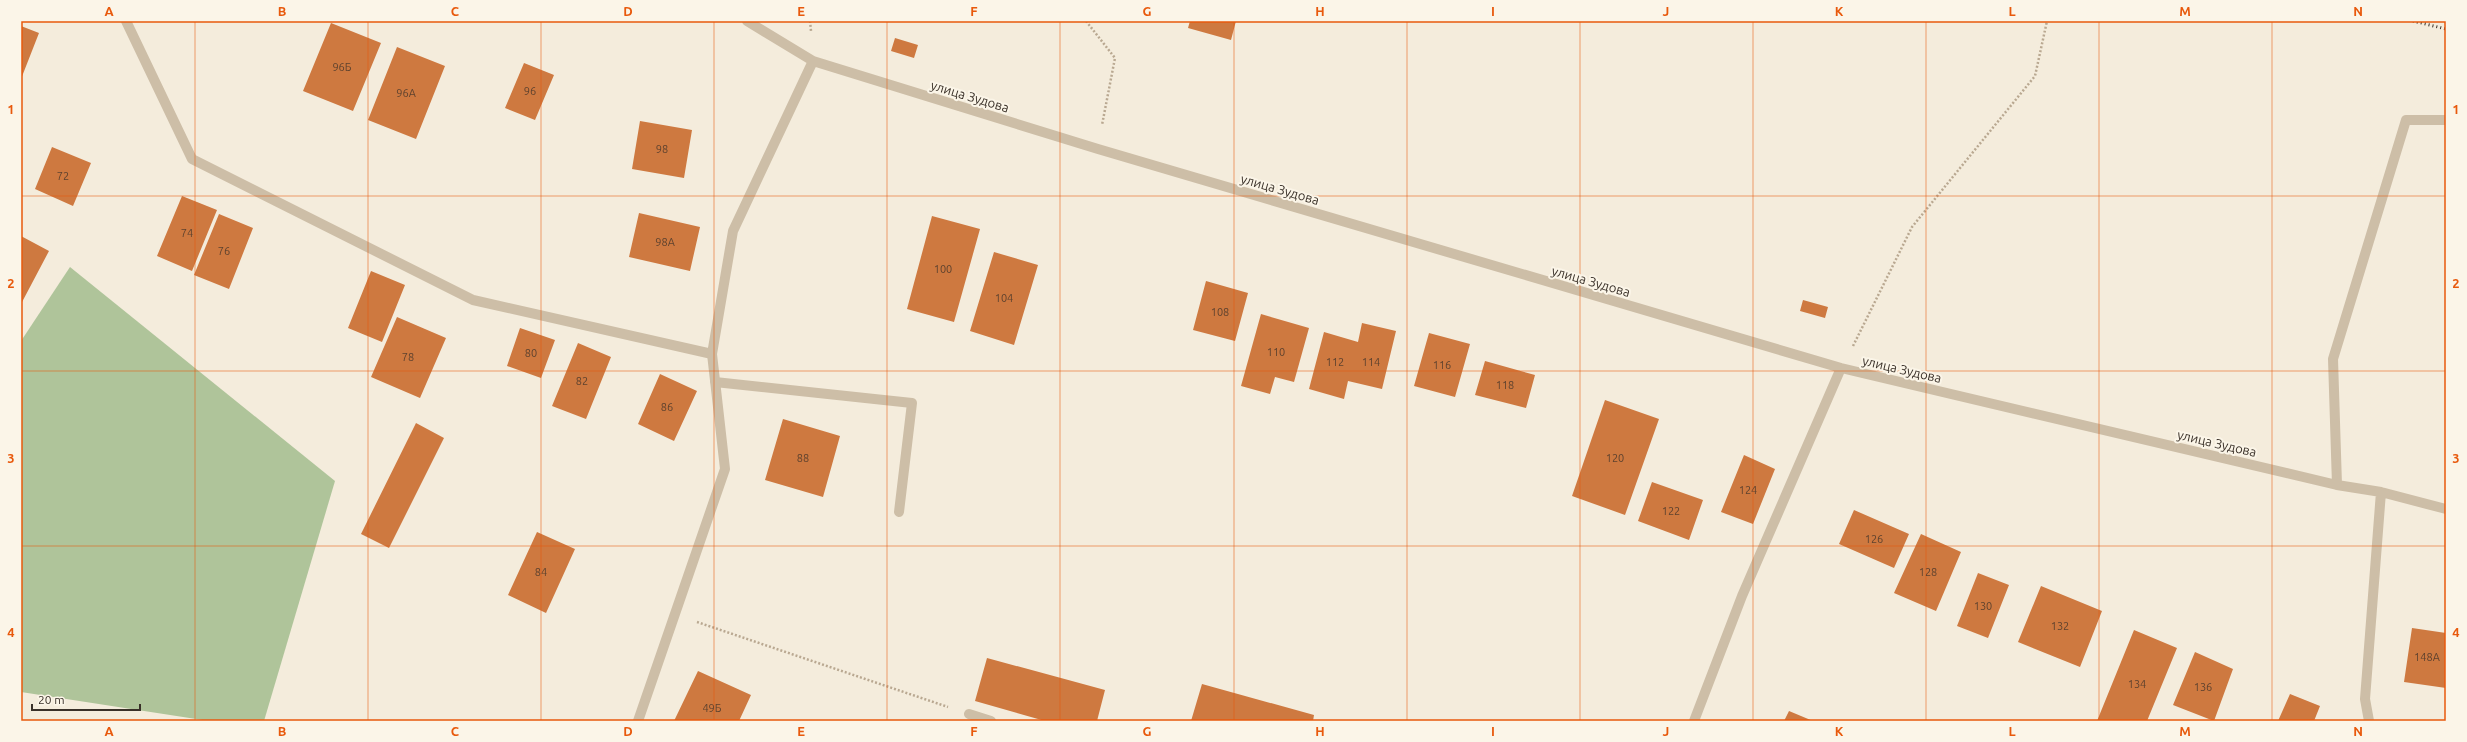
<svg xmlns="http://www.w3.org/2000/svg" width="2467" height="742" viewBox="0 0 2467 742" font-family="Ubuntu,sans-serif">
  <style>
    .green { fill: #afc49a }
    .building { fill: #ce7940 }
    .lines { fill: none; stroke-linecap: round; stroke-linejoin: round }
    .path { stroke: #b9a891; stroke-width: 2.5; stroke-dasharray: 2 2; stroke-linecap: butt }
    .minor { stroke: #cdbea7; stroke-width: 10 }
    .rail { stroke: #393028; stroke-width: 3; stroke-dasharray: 1 3; stroke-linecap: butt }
    .grid { fill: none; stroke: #e8590c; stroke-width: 1; stroke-opacity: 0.55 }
    .labels { text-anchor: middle; stroke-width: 4; stroke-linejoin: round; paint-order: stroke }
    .number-label { font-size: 11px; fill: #5e422e }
    .street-label { font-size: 13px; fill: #393028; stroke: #fbf5e8 }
    .neatline { fill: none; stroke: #e8590c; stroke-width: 1.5 }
    .grid-label { font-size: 13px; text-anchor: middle; font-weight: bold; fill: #e8590c }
  </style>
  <rect width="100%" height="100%" fill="#f4ecdc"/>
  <path class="green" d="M70,267L335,481L264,721H209L21,692V341Z"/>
  <path class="building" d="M1190,21H1236L1231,40L1188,28Z
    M331,23L381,43L353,111L303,91Z
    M21,26L39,33L21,79Z
    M895,38L918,45L914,58L891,51Z
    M397,47L445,66L416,139L368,120Z
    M524,63L554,75L535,120L505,108Z
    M640,121L692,130L684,178L632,169Z
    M52,147L91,163L73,206L35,189Z
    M182,196L217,210L192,271L157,256Z
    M639,213L700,227L690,271L629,257Z
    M219,214L253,228L229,289L194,275Z
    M932,216L980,229L954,322L907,309Z
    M21,236L49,251L21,304Z
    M994,252L1038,265L1014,345L970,331Z
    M371,271L405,285L382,342L348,328Z
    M1206,281L1248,293L1235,341L1193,330Z
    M1803,300L1828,307L1825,318L1800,311Z
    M1261,314L1309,328L1294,382L1275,377L1270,394L1241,386Z
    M397,317L446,338L420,398L371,377Z
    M1362,323L1396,331L1382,389L1348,381L1344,399L1309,389L1324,332L1358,342Z
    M520,328L555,340L541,378L507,366Z
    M1429,333L1470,344L1455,397L1414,386Z
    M578,343L611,357L586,419L552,406Z
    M1485,361L1535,375L1526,408L1475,395Z
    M660,374L697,391L674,441L638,424Z
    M1605,400L1659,419L1625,515L1572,496Z
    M783,419L840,436L823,497L765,480Z
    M416,423L444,438L389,548L361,534Z
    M1744,455L1775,469L1753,524L1721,512Z
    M1652,482L1703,500L1689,540L1638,521Z
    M1854,510L1909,534L1894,568L1839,544Z
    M537,532L575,549L546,613L508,595Z
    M1921,534L1961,552L1936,611L1894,593Z
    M1978,573L2009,585L1988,638L1957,626Z
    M2041,586L2102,611L2080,667L2018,642Z
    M2412,628L2446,633V688L2404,682Z
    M2134,630L2177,648L2147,721H2097Z
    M2195,652L2233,669L2214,721L2173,705Z
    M987,658L1105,690L1097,721H1045L975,701Z
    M698,671L751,695L739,721H674Z
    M1202,684L1314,715L1313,721H1191Z
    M2290,694L2320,706L2314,721H2278Z
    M1789,711L1813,721H1784Z"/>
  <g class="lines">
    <path class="path" d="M810,21L811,31
      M1086,21L1115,58L1102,125
      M1853,346L1912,227L2035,76L2047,21
      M697,622L948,707"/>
    <path class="minor" d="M126,21L192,159L473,300L712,354
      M747,21L813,61L1098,149L1841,368L2337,485L2381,492L2446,509
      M715,382L912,403L899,512
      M2337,485L2333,359L2406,120H2446
      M969,714L991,721
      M638,721L725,469L712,354L733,231L813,61
      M1694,721L1742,596L1841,368
      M2369,721L2365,699L2381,492"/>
    <path class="rail" d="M2413,21L2446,29"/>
  </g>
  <path class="grid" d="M195,21V721M368,21V721M541,21V721M714,21V721M887,21V721M1060,21V721M1234,21V721M1407,21V721M1580,21V721M1753,21V721M1926,21V721M2099,21V721M2272,21V721M21,196H2446M21,371H2446M21,546H2446"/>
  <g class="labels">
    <g class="number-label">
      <text x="342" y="71">96Б</text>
      <text x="530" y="95">96</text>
      <text x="406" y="97">96А</text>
      <text x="662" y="153">98</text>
      <text x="63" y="180">72</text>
      <text x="187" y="237">74</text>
      <text x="665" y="246">98А</text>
      <text x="224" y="255">76</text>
      <text x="943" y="273">100</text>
      <text x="1004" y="302">104</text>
      <text x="1220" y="316">108</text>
      <text x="1276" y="356">110</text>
      <text x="531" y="357">80</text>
      <text x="408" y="361">78</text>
      <text x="1335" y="366">112</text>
      <text x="1371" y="366">114</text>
      <text x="1442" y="369">116</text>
      <text x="582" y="385">82</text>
      <text x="1505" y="389">118</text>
      <text x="667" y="411">86</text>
      <text x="803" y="462">88</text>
      <text x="1615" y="462">120</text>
      <text x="1748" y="494">124</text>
      <text x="1671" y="515">122</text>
      <text x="1874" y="543">126</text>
      <text x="541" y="576">84</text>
      <text x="1928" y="576">128</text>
      <text x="1983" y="610">130</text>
      <text x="2060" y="630">132</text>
      <text x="2427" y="661">148А</text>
      <text x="2137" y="688">134</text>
      <text x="2203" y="691">136</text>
      <text x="712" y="712">49Б</text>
    </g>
    <g class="street-label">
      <text transform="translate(970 96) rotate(17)" y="5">улица Зудова</text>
      <text transform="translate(1280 189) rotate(16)" y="5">улица Зудова</text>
      <text transform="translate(1591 281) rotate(16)" y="5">улица Зудова</text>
      <text transform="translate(1902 369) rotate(13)" y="5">улица Зудова</text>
      <text transform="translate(2217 443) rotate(13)" y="5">улица Зудова</text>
    </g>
  </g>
  <rect width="2467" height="742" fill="none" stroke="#fbf5e8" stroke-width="44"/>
  <path d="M32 704v6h108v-6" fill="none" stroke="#393028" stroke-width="2"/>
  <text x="38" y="704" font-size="12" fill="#393028" stroke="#fbf5e8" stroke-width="3" paint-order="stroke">20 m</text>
  <rect x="22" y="22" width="2423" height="698" class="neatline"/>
  <g class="grid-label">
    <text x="109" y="16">A</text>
    <text x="282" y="16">B</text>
    <text x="455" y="16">C</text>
    <text x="628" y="16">D</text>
    <text x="801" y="16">E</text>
    <text x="974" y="16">F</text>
    <text x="1147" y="16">G</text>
    <text x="1320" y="16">H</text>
    <text x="1493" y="16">I</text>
    <text x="1666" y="16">J</text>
    <text x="1839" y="16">K</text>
    <text x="2012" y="16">L</text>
    <text x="2185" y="16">M</text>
    <text x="2358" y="16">N</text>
    <text x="11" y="114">1</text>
    <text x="2456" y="114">1</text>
    <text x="11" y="288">2</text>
    <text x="2456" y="288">2</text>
    <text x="11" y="463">3</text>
    <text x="2456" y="463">3</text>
    <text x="11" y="637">4</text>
    <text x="2456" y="637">4</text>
    <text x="109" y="736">A</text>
    <text x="282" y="736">B</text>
    <text x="455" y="736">C</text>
    <text x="628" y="736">D</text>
    <text x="801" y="736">E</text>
    <text x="974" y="736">F</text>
    <text x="1147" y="736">G</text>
    <text x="1320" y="736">H</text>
    <text x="1493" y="736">I</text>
    <text x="1666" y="736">J</text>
    <text x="1839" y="736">K</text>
    <text x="2012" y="736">L</text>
    <text x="2185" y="736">M</text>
    <text x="2358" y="736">N</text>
  </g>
</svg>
